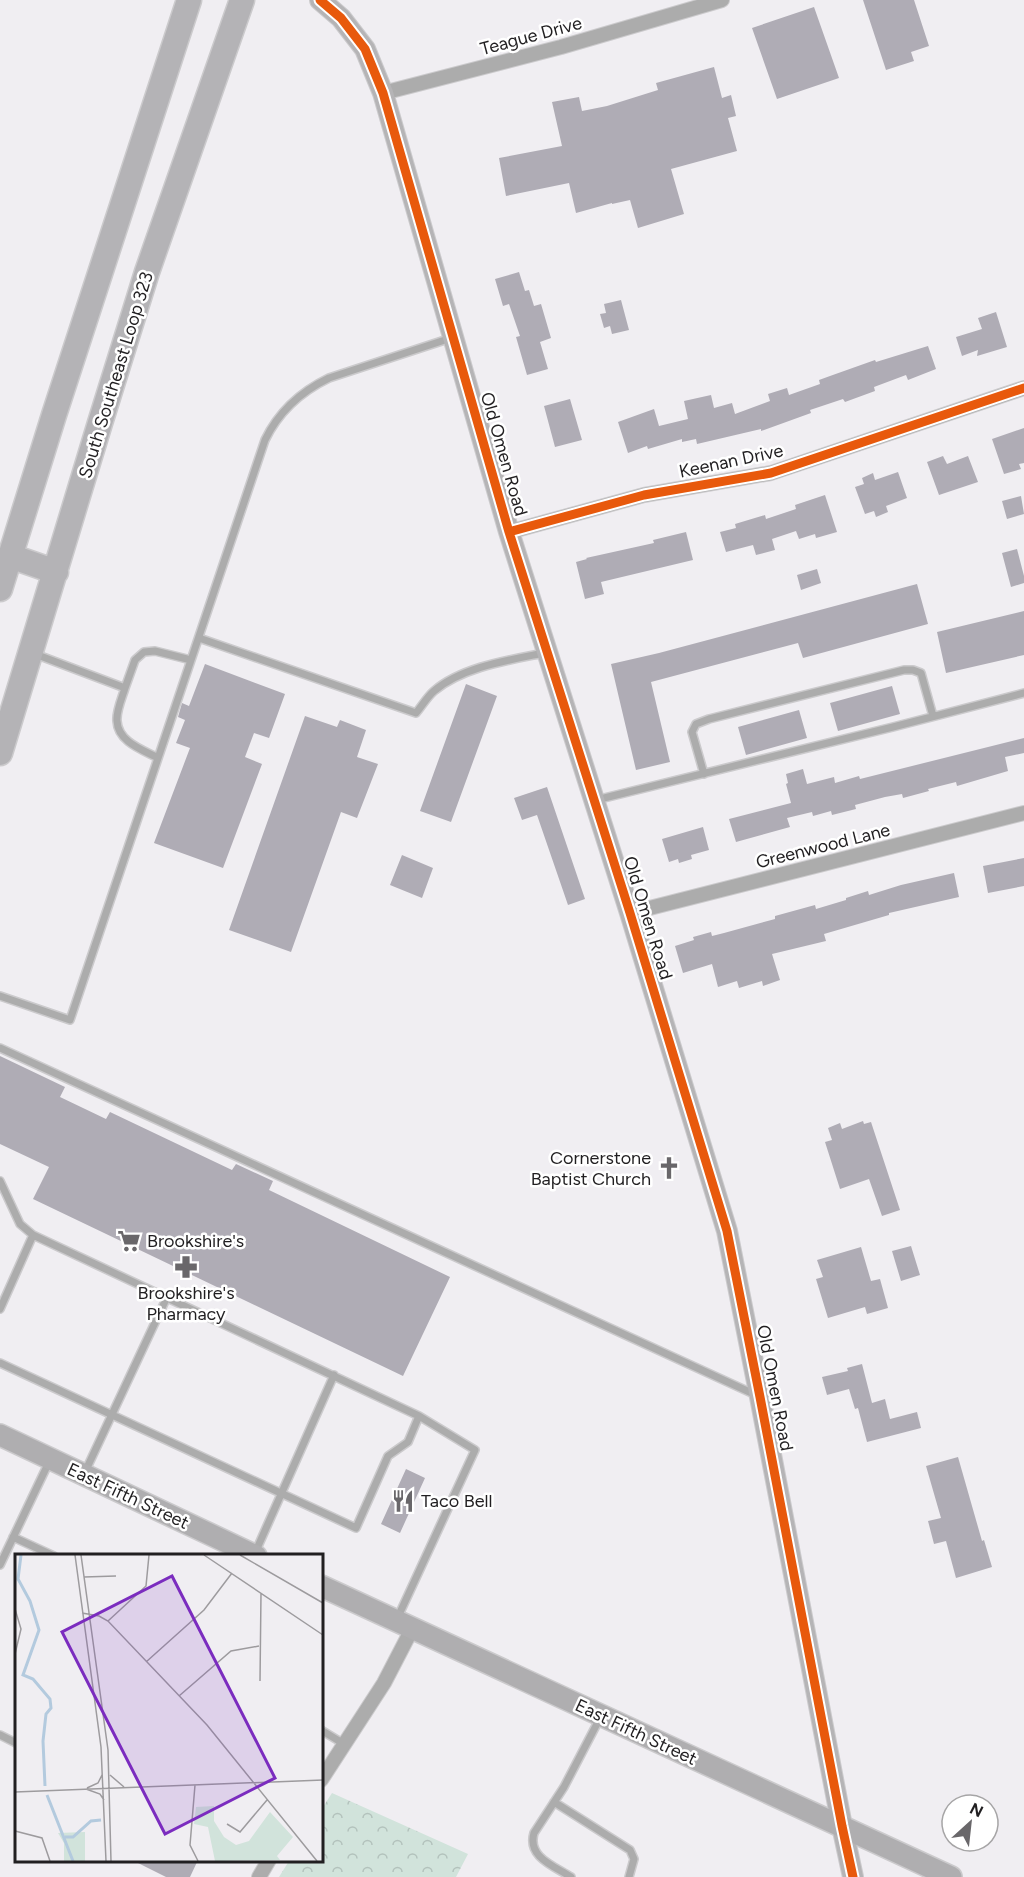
<svg xmlns="http://www.w3.org/2000/svg" width="1024" height="1877" viewBox="0 0 1024 1877" font-family="Figtree,sans-serif">
  <style>
    .forest { fill: url(#forest-crowns) }
    .building { fill: #afacb5 }
    .lines { fill: none; stroke-linecap: round; stroke-linejoin: round }
    .lane-casing { stroke: #cbcacc; stroke-width: 10 }
    .street-casing { stroke: #cbcacc; stroke-width: 16 }
    .secondary-casing { stroke: #cbcacc; stroke-width: 22 }
    .primary-casing { stroke: #cbcacc; stroke-width: 24 }
    .highway-casing { stroke: #cbcacc; stroke-width: 27 }
    .lane { stroke: #acacac; stroke-width: 7 }
    .street { stroke: #acacac; stroke-width: 14 }
    .secondary { stroke: #b5b4b6; stroke-width: 20 }
    .primary { stroke: #afaeb0; stroke-width: 21 }
    .highway { stroke: #b4b3b6; stroke-width: 24 }
    .cycleway-casing { stroke: #fff; stroke-width: 13 }
    .cycleway { stroke: #e8590c; stroke-width: 9 }
    .labels { text-anchor: middle; stroke-width: 5; stroke-linejoin: round; paint-order: stroke }
    .street-label { font-size: 18px; fill: #211f21; stroke: #fff }
    .poi-label { font-size: 18px; fill: #211f21; stroke: #fff; text-anchor: start }
    .inset-river { fill: none; stroke: #b3cade; stroke-width: 3 }
    .inset-road { fill: none; stroke: #9d9b9e; stroke-width: 1.5 }
    .view { fill: #7b2cbf; fill-opacity: 0.15; stroke: #7b2cbf; stroke-width: 3 }
    .inset-edge { fill: none; stroke: #211f21; stroke-width: 3 }
  </style>
  <defs>
    <pattern id="forest-crowns" width="20" height="18" patternUnits="userSpaceOnUse" patternTransform="scale(1.5)"><rect width="20" height="18" fill="#d1e3db"/><path d="M2 6a3 3 0 1 1 6 0M12 15a3 3 0 1 1 6 0" fill="none" stroke="#b3c2bc"/></pattern>
  </defs>
  <rect width="100%" height="100%" fill="#f0eef2"/>
  <path class="forest" d="M332,1793L468,1854L456,1877H279L289,1861L321,1860V1810Z"/>
  <path class="building" d="M863,0H914L929,46L911,52L914,61L886,70Z
    M814,7L839,78L777,99L752,28Z
    M714,67L722,98L731,95L736,116L728,118L737,151L671,169L684,214L638,228L630,200L612,204V203L576,213L569,183L506,196L499,158L562,146L552,102L579,97L582,111L607,106L658,90L656,83Z
    M519,272L525,291L529,290L534,306L541,304L551,338L540,342L548,369L527,375L516,337L520,336L509,304L503,306L495,279Z
    M621,300L629,330L612,334L610,326L604,328L600,314L606,313L604,304Z
    M996,312L1007,347L977,356L978,350L962,356L956,337L982,329L978,318Z
    M928,346L936,369L908,380L906,375L874,387L875,391L845,402L843,399L810,410L811,413L761,431V429L697,444L696,439L682,442V439L648,449L647,446L628,453L618,422L654,409L659,426L688,419L684,401L711,395L714,408L732,403L735,414L770,401L768,394L787,388L789,395L820,384L819,380L830,376L875,360L876,362Z
    M570,399L582,440L555,447L544,406Z
    M1024,428V463L1019,464L1021,469L1004,474L992,439Z
    M943,456L947,464L968,456L978,482L939,495L927,462Z
    M898,472L907,498L886,506L888,512L876,517L874,511L865,514L855,487L864,484L862,478L873,473L875,480Z
    M825,495L837,532L816,538L815,534L799,539L796,531L772,539L775,550L756,555L753,545L726,552L720,532L736,528L735,524L765,515L766,519L796,509L795,505Z
    M1021,496L1024,514L1007,519L1002,501Z
    M686,532L693,560L601,582L604,594L585,599L576,562L587,559L586,558L654,543L653,540Z
    M1017,549L1024,576V583L1011,587L1002,553Z
    M817,569L821,583L801,590L797,575Z
    M917,584L928,624L803,658L798,643L651,682L670,762L636,770L611,664L659,653Z
    M1024,611V655L946,673L937,632Z
    M205,664L285,694L269,738L254,733L245,757L262,764L223,868L154,843L190,748L176,743L185,720L178,717L182,703L189,706Z
    M466,684L497,696L451,822L420,811Z
    M892,686L900,714L838,731L830,703Z
    M799,710L807,738L746,755L738,727Z
    M305,716L337,727L340,720L366,730L357,757L378,764L357,818L341,812L291,952L229,930Z
    M1024,738V753L1005,757L1008,771L957,786L956,782L928,789L929,791L903,798L902,794L885,797L855,805L856,809L832,815L831,811L813,816L812,812L787,818L790,827L736,842L729,819L791,803L786,784L788,783L786,774L803,769L807,784L834,777L835,783L859,776L860,779Z
    M547,787L585,899L568,905L537,815L522,820L514,798Z
    M703,827L709,850L691,855L692,859L679,863L678,859L669,862L662,839Z
    M402,855L433,868L422,898L390,885Z
    M1024,858V886L988,893L983,866Z
    M954,873L959,897L889,913V915L824,934L826,941L772,954L780,980L763,986L762,981L739,988L737,981L718,987L712,964L683,973L675,946L694,940L693,937L711,932L712,936L724,933L775,919V916L815,905L816,909L846,900V898L868,891L869,895L901,885Z
    M0,1056L65,1087L60,1097L106,1119L110,1112L232,1170L236,1164L273,1181L269,1190L450,1277L403,1376L33,1199L49,1167L0,1144Z
    M863,1121L864,1124L871,1122L900,1210L882,1216L869,1179L840,1189L825,1142L832,1140L828,1128L840,1123L842,1129Z
    M911,1246L920,1275L901,1281L892,1251Z
    M861,1247L871,1281L880,1279L888,1308L867,1314L865,1307L828,1318L816,1279L823,1277L817,1260Z
    M862,1364L872,1403L885,1399L890,1419L917,1412L921,1428L867,1442L858,1408L855,1409L849,1389L827,1395L822,1377L848,1371L847,1368Z
    M958,1457L982,1541L984,1540L992,1567L956,1578L946,1541L934,1544L928,1521L941,1518L926,1466Z
    M406,1469L425,1478L400,1533L381,1524Z
    M132,1860H198L190,1877H166Z"/>
  <g class="lines">
    <g class="lane-casing">
      <path id="lane" d="M199,638L416,713C422,706 427,697 434,691C462,667 509,660 544,653
        M35,654L125,688L135,660L144,652L155,651L191,660
        M125,688C122,698 116,711 117,721C118,742 143,750 158,758
        M704,774L692,732L696,724L709,719L904,670H913L921,673L933,716
        M596,800L893,727L1024,693
        M0,996L70,1020L265,440C279,411 300,392 329,378L451,338
        M0,1048L756,1395
        M0,1181L20,1224L33,1235L419,1416L475,1450L397,1619
        M0,1309L33,1235
        M0,1363L356,1528L388,1456L408,1442L419,1416
        M85,1472L167,1297
        M13,1537L54,1556
        M255,1553L334,1375
        M0,1565L49,1462
        M321,1730L344,1744
        M0,1735L16,1743
        M554,1802L630,1850L634,1859L629,1877
        M571,1877C554,1866 527,1857 534,1833L564,1787L600,1718"/>
    </g>
    <g class="street-casing">
      <path id="street" d="M383,93L561,47L722,0
        M509,532L644,495L771,473L1024,388
        M630,913L1024,813
        M321,1780L384,1683L412,1629
        M259,1877L269,1860"/>
    </g>
    <g class="secondary-casing">
      <path id="secondary" d="M320,0L341,18L365,49L383,93L509,532L630,913L727,1231L760,1397L842,1826L853,1877"/>
    </g>
    <g class="primary-casing">
      <path id="primary" d="M0,1435L256,1556
        M321,1586L951,1877"/>
    </g>
    <g class="highway-casing">
      <path id="highway" d="M10,556L56,572
        M0,589L54,415L189,0
        M0,753L100,423L147,272L242,0"/>
    </g>
    <use href="#lane" class="lane"/>
    <use href="#street" class="street"/>
    <use href="#secondary" class="secondary"/>
    <use href="#primary" class="primary"/>
    <use href="#highway" class="highway"/>
    <g class="cycleway-casing">
      <path id="cycleway" d="M320,0L341,18L365,49L383,93L509,532L630,913L727,1231L760,1397L842,1826L853,1877
        M509,532L644,495L771,473L1024,388"/>
    </g>
    <use href="#cycleway" class="cycleway"/>
  </g>
  <defs>
    <g id="church-bare" transform="scale(1.8)"><path d="M-1.2-6h2.4v3.5h3.3v2.4h-3.3V6h-2.4V-.1h-3.3v-2.4h3.3Z" fill="#69676a" stroke="#fff" stroke-width="2.5" paint-order="stroke"/></g>
    <g id="supermarket-bare" transform="scale(1.8)"><path d="M-6-5.5h2.5l.6 2H6L4.5 2H-2.5L-4.4-4H-6ZM-1.5 3.2a1.3 1.3 0 1 0 .1 0ZM3 3.2a1.3 1.3 0 1 0 .1 0Z" fill="#69676a" stroke="#fff" stroke-width="2.5" paint-order="stroke"/></g>
    <g id="pharmacy-bare" transform="scale(1.8)"><path d="M-2-6h4v4h4v4h-4v4h-4v-4h-4v-4h4Z" fill="#69676a" stroke="#fff" stroke-width="2.5" paint-order="stroke"/></g>
    <g id="restaurant-bare" transform="scale(1.8)"><path d="M-5-6h1v4h1v-4h1v4h1v-4h1v5L-1.5 .5V6h-2V.5L-5-1ZM5-6V6H3V1.5H1.5Q1.5-4 5-6Z" fill="#69676a" stroke="#fff" stroke-width="2.5" paint-order="stroke"/></g>
  </defs>
  <g fill-rule="evenodd">
    <use href="#church-bare" x="669" y="1168"/>
    <use href="#supermarket-bare" x="129" y="1241"/>
    <use href="#pharmacy-bare" x="186" y="1267"/>
    <use href="#restaurant-bare" x="403" y="1501"/>
  </g>
  <g class="labels">
    <g class="street-label">
      <text transform="translate(531 36) rotate(-15)" y="6">Teague Drive</text>
      <text transform="translate(116 375) rotate(-73)" y="6">South Southeast Loop 323</text>
      <text transform="translate(504 454) rotate(74)" y="6">Old Omen Road</text>
      <text transform="translate(731 461) rotate(-12)" y="6">Keenan Drive</text>
      <text transform="translate(823 846) rotate(-14)" y="6">Greenwood Lane</text>
      <text transform="translate(648 918) rotate(73)" y="6">Old Omen Road</text>
      <text transform="translate(775 1388) rotate(79)" y="6">Old Omen Road</text>
      <text transform="translate(128 1496) rotate(25)" y="6">East Fifth Street</text>
      <text transform="translate(636 1732) rotate(25)" y="6">East Fifth Street</text>
    </g>
    <g class="poi-label">
      <text x="651" y="1164" text-anchor="end">Cornerstone<tspan x="651" dy="21">Baptist Church</tspan></text>
      <text x="147" y="1247">Brookshire's</text>
      <text x="186" y="1299" text-anchor="middle">Brookshire's<tspan x="186" dy="21">Pharmacy</tspan></text>
      <text x="421" y="1507">Taco Bell</text>
    </g>
  </g>
  <g transform="translate(15 1554)">
    <rect width="308" height="308" fill="#f0eef2"/>
    <path d="M199,252V267L209,283L221,291L234,287L255,258L278,283L262,302L265,306L200,307L193,273L179,270L181,253ZM70,278V307H49V289L43,279Z" fill="#d1e3db"/>
    <path class="inset-river" d="M6,1L3,25L15,47L24,76L8,121L18,125L35,145L36,154L31,160L28,187L30,232M32,241L58,307M50,283H58L76,267L86,266"/>
    <path class="inset-road" d="M60,1L86,193L91,307M66,1L93,196L96,307M189,1L308,81M225,1L308,49M69,23L101,22M0,55L6,75L0,100V140M67,59L84,62L93,67L192,171L302,307M93,67L131,32L134,1M131,108L189,56L217,19M245,127L246,39M164,142L216,97L244,92M95,221L109,233M180,231L175,291L183,307M72,234L83,229L87,221M71,235L85,240L89,246M0,238L308,226M212,270L225,278L252,246M0,277L27,284L35,307"/>
    <path class="view" d="M157,22L260,224L150,280L47,78Z"/>
    <rect width="308" height="308" class="inset-edge"/>
  </g>
  <g transform="translate(970 1823) rotate(27)"><circle r="28" fill="#ffffff" stroke="#a6a5a6" stroke-width="1.5"/>
  <path d="M0-4.5L10 22L0 15L-10 22Z" fill="#69676a"/>
  <text y="-9" font-size="16" font-weight="bold" text-anchor="middle" fill="#211f21">N</text>
  </g>
</svg>
